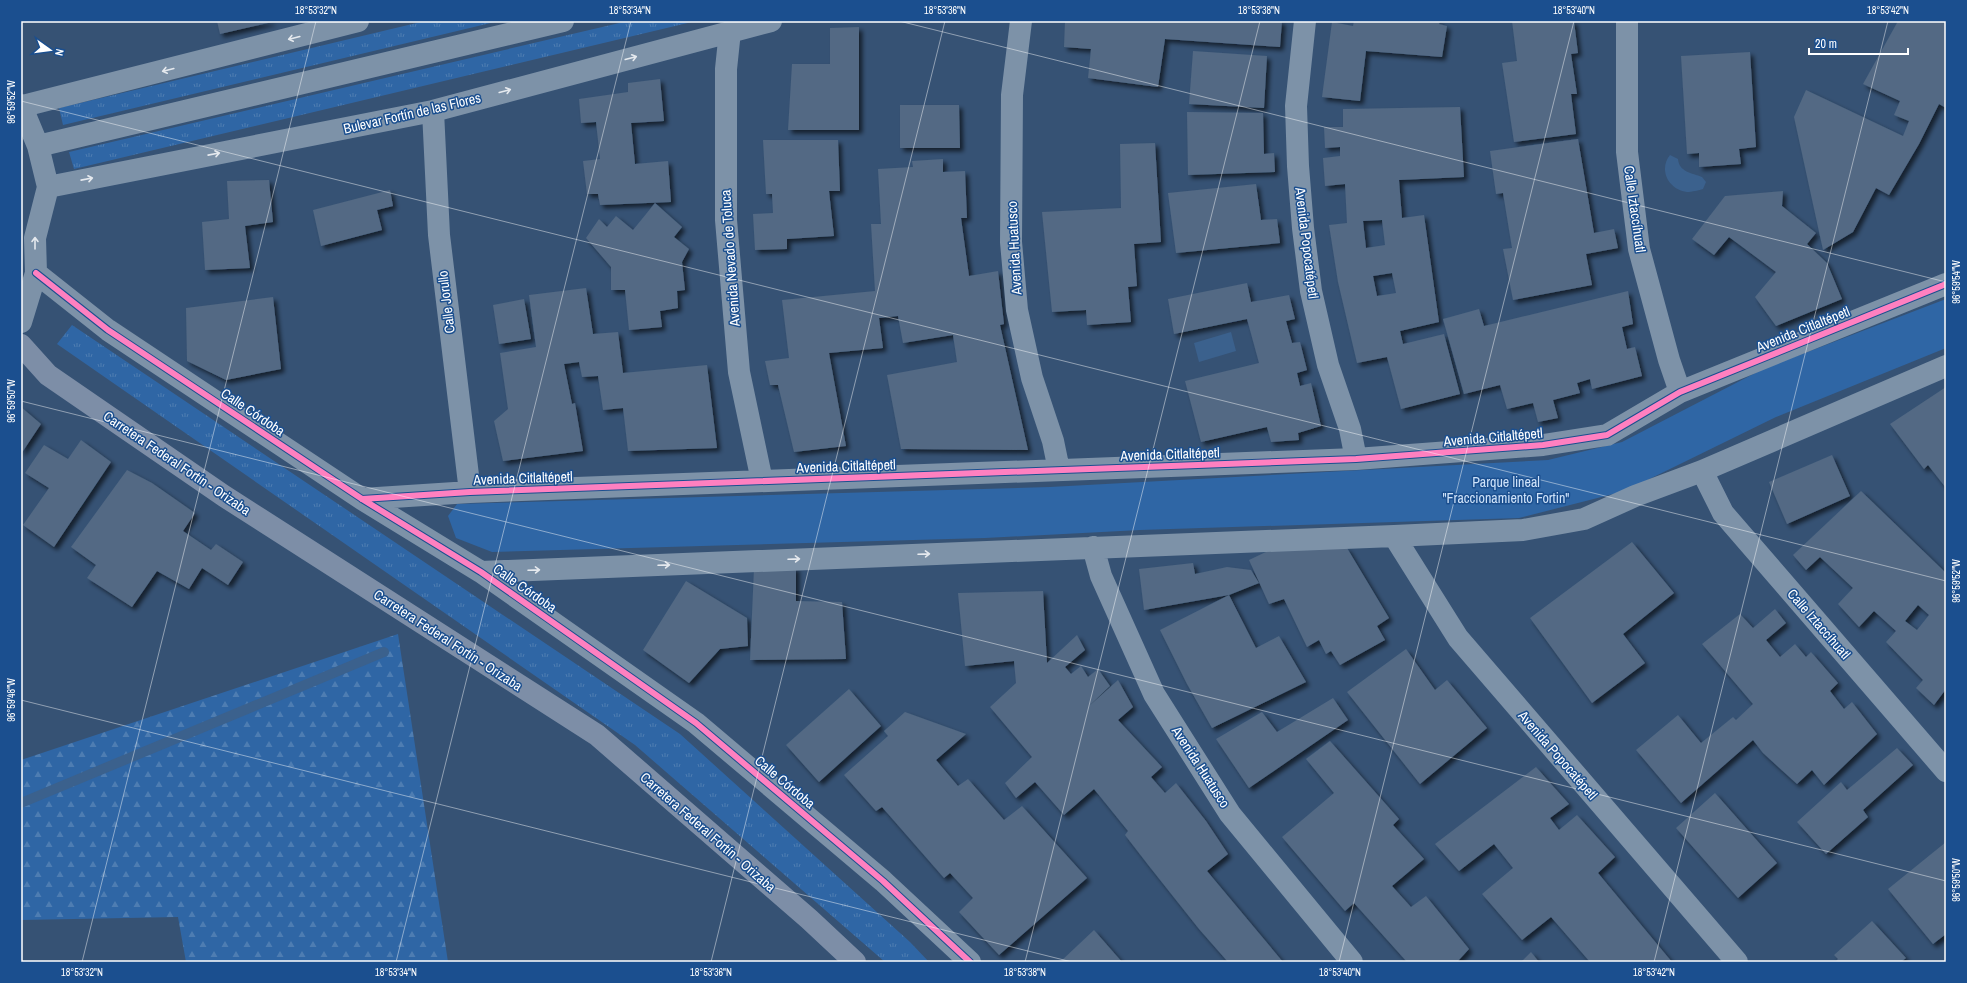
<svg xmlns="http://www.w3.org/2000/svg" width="1967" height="983" viewBox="0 0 1967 983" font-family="'Archivo Narrow',sans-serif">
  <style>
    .grass { fill: url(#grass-tufts) }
    .forest { fill: url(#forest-firs) }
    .park { fill: #2f66a5 }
    .water { fill: #3b618d }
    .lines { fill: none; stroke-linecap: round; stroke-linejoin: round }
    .stream { stroke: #3b618d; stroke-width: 10 }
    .building { fill: #526984; fill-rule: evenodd; filter: url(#shadow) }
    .street { stroke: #7d92a8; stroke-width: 22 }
    .primary { stroke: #7d8ea7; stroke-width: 22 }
    .cycleway-casing { stroke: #1b4f8f; stroke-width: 8 }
    .cycleway { stroke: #ff80c0; stroke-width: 6 }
    .oneway { stroke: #e5e9ee }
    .ticks { fill: none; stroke: #fff; stroke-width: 1; stroke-opacity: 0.45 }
    .labels { text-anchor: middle; stroke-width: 3; stroke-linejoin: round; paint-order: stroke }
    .street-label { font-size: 14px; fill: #fff; stroke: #1b4f8f }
    .park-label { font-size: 14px; fill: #cfe3fa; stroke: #1b4f8f }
    .neatline { fill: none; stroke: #fff; stroke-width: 1.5 }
    .ticks-label { font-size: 10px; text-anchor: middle; fill: #fff }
  </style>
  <defs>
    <pattern id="grass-tufts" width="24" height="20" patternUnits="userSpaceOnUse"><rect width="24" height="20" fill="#2f66a5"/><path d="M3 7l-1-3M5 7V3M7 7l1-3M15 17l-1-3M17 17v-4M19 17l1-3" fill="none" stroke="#4e7db2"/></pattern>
    <pattern id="forest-firs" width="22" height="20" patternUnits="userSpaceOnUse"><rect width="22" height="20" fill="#2f66a5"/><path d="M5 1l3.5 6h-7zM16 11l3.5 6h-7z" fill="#4e7db2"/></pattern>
    <filter id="shadow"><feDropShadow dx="3.5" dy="3.5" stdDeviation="2" flood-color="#0009"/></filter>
  </defs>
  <rect width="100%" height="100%" fill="#365274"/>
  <path class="grass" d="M425,21H499L63,125L59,108Z
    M628,21H696L74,169L69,152Z
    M72,325L680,734L910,942L929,962H885L635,745L57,344Z"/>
  <path class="forest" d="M398,634L448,962H186L178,917L21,920V760Z"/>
  <path class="park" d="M1946,299V348L1776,417L1625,491L1519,518L1140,530L985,538L492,552L456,538L448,516L457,504L1050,487L1548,460L1622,442L1763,369Z"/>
  <path class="water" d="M1670,155L1678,159C1679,172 1692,173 1702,177L1706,182L1703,189C1699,190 1692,192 1687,192C1669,190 1658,170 1670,155Z
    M1231,332L1236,351L1199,362L1194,343Z"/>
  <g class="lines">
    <path class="stream" d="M21,803L384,652"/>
  </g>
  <path class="building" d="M217,21H272V22L220,34Z
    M1065,21H1282L1280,47L1165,39L1158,87L1088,78L1091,49L1064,47Z
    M1354,21H1440L1439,24L1447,26L1442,57L1366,51L1360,101L1322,97L1332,22L1353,26Z
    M1512,21H1574L1578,53L1571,54L1577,94H1571L1576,134L1514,142L1502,63L1517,61Z
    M1898,21H1946V108L1939,104L1919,144L1889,195L1876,188L1853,232L1823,250L1794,117L1806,90L1903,136L1909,121L1894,115L1900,101L1863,84Z
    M859,27V130H788L792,64H830V28Z
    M1193,51L1267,56L1264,108L1189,104Z
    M1750,52L1756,147L1739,149L1741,164L1699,167V153L1687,154L1681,56Z
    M660,79L664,121L631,123L635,164L668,161L671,202L600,205L598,194H587L583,161L600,159L596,122L581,123L579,99L628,92V83Z
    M900,105H959L960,148H900Z
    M1460,107L1464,177L1399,180L1402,218L1424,215L1439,322L1400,331L1403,344L1444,334L1460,394L1401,409L1387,357L1357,363L1338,282L1329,225L1347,223L1345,184L1325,186L1323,158L1340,156V147L1325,148L1324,127H1343V109ZM1382,220L1385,245L1366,248L1363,221ZM1392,273L1396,293L1377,296L1373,276Z
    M1187,112L1263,113L1264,154L1274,153L1275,172L1188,175Z
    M1578,139L1594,233L1614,229L1618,248L1586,254L1592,285L1513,300L1503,249L1512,248L1503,193L1496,194L1490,151Z
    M763,140H838L840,191H829L834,236L787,239V249L755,250L753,214L773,213L772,194H766Z
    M1155,143L1161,242L1134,244L1137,286L1128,287L1131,322L1087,325L1086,310L1052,312L1042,212L1121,208L1120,144Z
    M943,159V172L965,171L967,218H961L969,276L998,271L1004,324L1000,325L1028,450L901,449L887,375L957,362L953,335L903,343L898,316L879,318L883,348L829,353L846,446L794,452L778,385H770L765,361L789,358L782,300L875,291L871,224H881L878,169L913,167L912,161Z
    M269,180L273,222L245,226L250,268L205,270L202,222L229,219L227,181Z
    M1256,184L1261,220L1277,219L1280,243L1176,253L1168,193Z
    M390,190L393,206L377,210L382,230L321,246L313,210Z
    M1783,191L1782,206L1816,233L1807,244L1827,263L1842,299L1776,326L1755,297L1776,272L1729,237L1714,255L1692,239L1725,196Z
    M655,203L682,227L674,237L689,249L682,262L685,290L677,291L678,308L660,311L662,327L629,330L625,290H611V267L586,238L599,219L607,227L616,216L633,230Z
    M1247,283L1251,302L1289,295L1295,319L1286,321L1292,343L1300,342L1307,370L1297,373L1300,386L1311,383L1321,426L1298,433L1299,440L1271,442L1267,427L1201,442L1185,381L1259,363L1247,319L1174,334L1168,299Z
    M586,288L593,334L618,332L623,373L707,365L717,448L628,451L623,408L603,410L598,376L582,377L579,362L564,364L572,404L575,403L583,451L503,461L494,421L508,409L500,353L536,347L529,295Z
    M1628,291L1633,324L1622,327L1627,349L1635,347L1642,376L1592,389L1590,379L1577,383L1580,393L1553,400L1558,418L1538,422L1533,403L1507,409L1500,385L1464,394L1443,319L1479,309L1484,326Z
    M273,297L281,369L226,380L187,361L186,308Z
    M524,299L531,339L499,344L493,305Z
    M1946,387V488L1928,465L1924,469L1890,424Z
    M21,407L41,424L21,454Z
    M81,440L111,462L54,547L23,525L49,488L25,473L44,445L68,459Z
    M1832,455L1850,496L1787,524L1769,482Z
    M127,470L152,483L195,513L183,531L211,550L216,544L243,562L228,585L202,568L189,589L157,571L132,607L87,578L96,565L71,547Z
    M1861,491L1945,572L1946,570V689L1934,705L1916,688L1923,680L1886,642L1896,631L1874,611L1859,627L1838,604L1853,588L1820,557L1806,570L1793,555ZM1918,605L1929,615L1917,630L1905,621Z
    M1632,542L1674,593L1623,634L1645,663L1592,703L1530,618Z
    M1347,548L1389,618L1377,626L1385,640L1340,665L1331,651L1326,654L1319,640L1307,647L1284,599L1269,604L1249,560L1272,549Z
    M1193,563L1195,574L1227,567L1251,570L1259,583L1229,595L1256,648L1279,636L1306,682L1212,728L1187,684L1160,630L1229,595L1144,610L1139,569Z
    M796,567V601L842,602L846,659L750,660L754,568Z
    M686,581L747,618L748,646L720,649L689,683L643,650Z
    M1043,591L1047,663L1077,635L1085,650L1065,667L1071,674L1081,666L1088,677L1098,669L1110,686L1088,707L1118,680L1133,707L1118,720L1162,767L1151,777L1165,793L1176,783L1206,821L1228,854L1207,871L1283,962H1228L1199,929L1149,866L1125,835L1128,831L1094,789L1064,815L1035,782L1016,798L1005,783L1032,757L990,707L1016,683L1014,661L965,666L958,593Z
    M1775,609L1786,623L1766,640L1780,657L1795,644L1806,657L1811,652L1838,683L1830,691L1844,709L1852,702L1877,734L1824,785L1812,770L1797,784L1763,753L1753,740L1681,803L1636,750L1678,715L1701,743L1733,717L1736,720L1753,704L1702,644L1740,614L1753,628Z
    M1406,649L1435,690L1447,680L1487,728L1420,784L1347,692Z
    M849,689L881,726L819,782L786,745Z
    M1333,698L1348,720L1249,788L1216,739L1262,712L1277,732Z
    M905,712L966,734L936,760L958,786L968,779L1004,820L1022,806L1087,878L999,955L959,912L973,898L950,873L944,878L882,807L876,811L844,775L888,736L884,731Z
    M1330,741L1399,819L1393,825L1424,859L1392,886L1411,907L1426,896L1469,949L1458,961L1459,962H1407L1354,903L1345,911L1282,837L1334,793L1306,759Z
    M1897,748L1913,765L1863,810L1868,817L1826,854L1797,822L1841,782L1847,790Z
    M1536,767L1569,804L1550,818L1559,830L1577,815L1615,857L1598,873L1672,962H1590L1551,917L1522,940L1482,894L1513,868L1494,844L1459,871L1435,844Z
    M1715,793L1777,863L1738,898L1676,828Z
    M1946,842V934L1933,944L1888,889Z
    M1872,921L1906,958L1901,962H1835L1838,959L1834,955Z
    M1094,930L1122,962H1060Z
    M1531,952L1539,962H1521Z"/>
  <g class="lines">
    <path class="street" d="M1021,21L1012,95L1011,242L1017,310L1032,378L1053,441L1059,470
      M1305,21L1296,106L1298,166L1303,228L1311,291L1328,365L1350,429L1356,459
      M1627,21V152L1639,249L1669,360L1680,392
      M730,31L726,69V220L739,372L762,481
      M21,105L38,146L48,187L35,238L36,273L21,322
      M23,106L358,21
      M433,111L439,235L470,492
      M38,146L563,21
      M48,187L433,111L771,21
      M36,273L108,330L362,499L481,572L696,723L883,881L970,962
      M1702,471L1723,513L1946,771
      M362,499L470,492L1356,459L1543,445L1607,435L1680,392L1946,284
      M1394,536L1458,638L1737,962
      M1093,547L1101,576L1154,694L1230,814L1352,962
      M481,572L1394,536L1523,530L1584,519L1635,496L1702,471L1946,366"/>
    <path class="primary" d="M21,345L48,375L224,496L597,735L809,919L855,962"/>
    <g class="cycleway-casing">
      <path id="cycleway" d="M36,273L108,330L362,499L481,572L696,723L883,881L970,962
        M362,499L470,492L1356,459L1543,445L1607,435L1680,392L1946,284"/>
    </g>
    <use href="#cycleway" class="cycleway"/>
  </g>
  <defs><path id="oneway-shaft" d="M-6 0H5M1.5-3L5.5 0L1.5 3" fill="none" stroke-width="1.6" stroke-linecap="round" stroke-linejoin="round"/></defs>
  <g class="oneway">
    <use href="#oneway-shaft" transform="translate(294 38) rotate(166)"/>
    <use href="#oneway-shaft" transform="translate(631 58) rotate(-15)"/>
    <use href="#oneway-shaft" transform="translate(168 70) rotate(166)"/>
    <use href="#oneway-shaft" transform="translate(505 91) rotate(-15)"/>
    <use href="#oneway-shaft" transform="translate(214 154) rotate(-11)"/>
    <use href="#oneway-shaft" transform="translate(87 179) rotate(-11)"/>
    <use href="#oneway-shaft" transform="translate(35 243) rotate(-90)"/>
    <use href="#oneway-shaft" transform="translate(924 554) rotate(-2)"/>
    <use href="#oneway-shaft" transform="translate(794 559) rotate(-2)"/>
    <use href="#oneway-shaft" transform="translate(664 565) rotate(-2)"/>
    <use href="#oneway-shaft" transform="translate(534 570) rotate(-2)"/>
  </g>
  <path class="ticks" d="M899,21L1946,282M21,101L1946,581M21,401L1946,881M21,700L1072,962M82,962L316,21M396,962L631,21M711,962L945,21M1025,962L1260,21M1339,962L1574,21M1654,962L1888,21"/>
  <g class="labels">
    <g class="street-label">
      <text transform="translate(412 113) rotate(-13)" y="5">Bulevar Fortín de las Flores</text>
      <text transform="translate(1635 209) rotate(82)" y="5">Calle Iztaccíhuatl</text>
      <text transform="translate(1307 243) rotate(83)" y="5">Avenida Popocatépetl</text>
      <text transform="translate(1014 248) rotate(-93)" y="5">Avenida Huatusco</text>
      <text transform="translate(730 258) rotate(-94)" y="5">Avenida Nevado de Toluca</text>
      <text transform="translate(446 302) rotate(-97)" y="5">Calle Jorullo</text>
      <text transform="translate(1803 329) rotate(-22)" y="5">Avenida Citlaltépetl</text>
      <text transform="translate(253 412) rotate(34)" y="5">Calle Córdoba</text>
      <text transform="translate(1493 437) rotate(-5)" y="5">Avenida Citlaltépetl</text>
      <text transform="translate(1170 454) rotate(-2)" y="5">Avenida Citlaltépetl</text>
      <text transform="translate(177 463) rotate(34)" y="5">Carretera Federal Fortín - Orizaba</text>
      <text transform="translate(846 466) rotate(-2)" y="5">Avenida Citlaltépetl</text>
      <text transform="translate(523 478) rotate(-2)" y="5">Avenida Citlaltépetl</text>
      <text transform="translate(525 588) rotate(35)" y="5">Calle Córdoba</text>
      <text transform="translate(1819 624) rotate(49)" y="5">Calle Iztaccíhuatl</text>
      <text transform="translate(448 640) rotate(33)" y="5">Carretera Federal Fortín - Orizaba</text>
      <text transform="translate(1558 755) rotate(49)" y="5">Avenida Popocatépetl</text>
      <text transform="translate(1201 767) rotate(57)" y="5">Avenida Huatusco</text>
      <text transform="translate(785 782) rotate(40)" y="5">Calle Córdoba</text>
      <text transform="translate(708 832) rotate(41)" y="5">Carretera Federal Fortín - Orizaba</text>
    </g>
    <g class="park-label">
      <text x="1506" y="487">Parque lineal<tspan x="1506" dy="16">"Fraccionamiento Fortin"</tspan></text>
    </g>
  </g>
  <rect width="1967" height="983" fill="none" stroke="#1b4f8f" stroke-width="44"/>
  <g transform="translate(50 50) rotate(104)" stroke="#1b4f8f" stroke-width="3" paint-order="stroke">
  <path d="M0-3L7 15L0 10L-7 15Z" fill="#ffffff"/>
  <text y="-6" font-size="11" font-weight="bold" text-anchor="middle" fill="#ffffff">N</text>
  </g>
  <path d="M1809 48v6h99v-6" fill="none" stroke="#ffffff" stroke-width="2"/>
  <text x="1815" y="48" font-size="12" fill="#ffffff" stroke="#1b4f8f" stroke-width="3" paint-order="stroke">20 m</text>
  <rect x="22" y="22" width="1923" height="939" class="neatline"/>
  <g class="ticks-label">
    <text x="316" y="14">18°53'32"N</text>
    <text x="630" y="14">18°53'34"N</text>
    <text x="945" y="14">18°53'36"N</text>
    <text x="1259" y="14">18°53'38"N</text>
    <text x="1574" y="14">18°53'40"N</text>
    <text x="1888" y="14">18°53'42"N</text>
    <text transform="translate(11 102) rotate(-90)" y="4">96°59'52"W</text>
    <text transform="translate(1956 282) rotate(-90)" y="4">96°59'54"W</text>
    <text transform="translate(11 401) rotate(-90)" y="4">96°59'50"W</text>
    <text transform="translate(1956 581) rotate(-90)" y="4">96°59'52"W</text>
    <text transform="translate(11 700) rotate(-90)" y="4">96°59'48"W</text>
    <text transform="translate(1956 880) rotate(-90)" y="4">96°59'50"W</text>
    <text x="82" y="976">18°53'32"N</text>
    <text x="396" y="976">18°53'34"N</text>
    <text x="711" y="976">18°53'36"N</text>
    <text x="1025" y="976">18°53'38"N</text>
    <text x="1340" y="976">18°53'40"N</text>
    <text x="1654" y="976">18°53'42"N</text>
  </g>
</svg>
